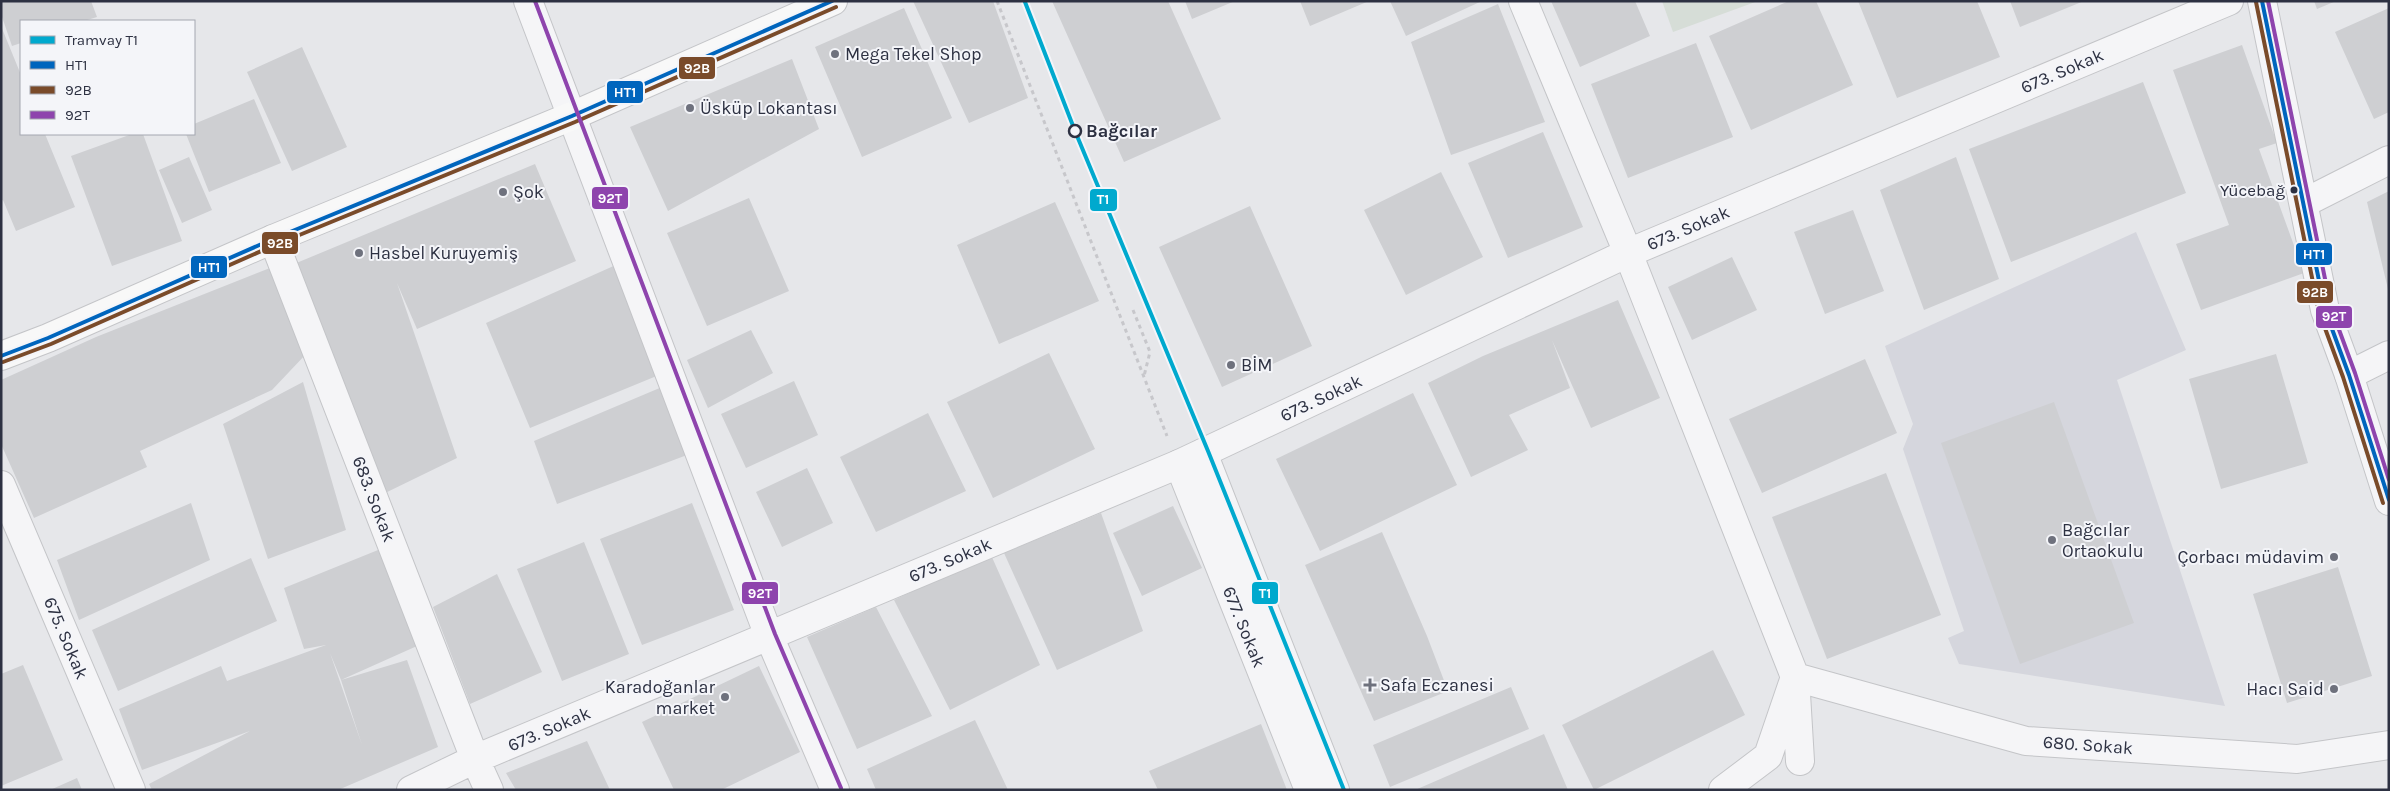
<svg xmlns="http://www.w3.org/2000/svg" width="2390" height="791" viewBox="0 0 2390 791" font-family="Karla,sans-serif">
  <style>
    .built { fill: #d5d6dd }
    .green { fill: #d6ddd7 }
    .building { fill: #cecfd2; fill-rule: evenodd }
    .lines { fill: none; stroke-linecap: round; stroke-linejoin: round }
    .minor-casing { stroke: #c4c5c8; stroke-width: 30 }
    .tertiary-casing { stroke: #c4c5c8; stroke-width: 30 }
    .secondary-casing { stroke: #c4c5c8; stroke-width: 30 }
    .path { stroke: #c7c7cb; stroke-width: 3; stroke-dasharray: 4 4; stroke-linecap: butt }
    .minor { stroke: #f5f5f7; stroke-width: 28 }
    .tertiary { stroke: #f5f5f7; stroke-width: 28 }
    .secondary { stroke: #f8f8f8; stroke-width: 28 }
    .bus-1-casing { stroke: #f4f5f9; stroke-width: 8 }
    .bus-2-casing { stroke: #f4f5f9; stroke-width: 8 }
    .bus-3-casing { stroke: #f4f5f9; stroke-width: 8 }
    .bus-1 { stroke: #0065bd; stroke-width: 4 }
    .bus-2 { stroke: #7a4b2a; stroke-width: 4 }
    .bus-3 { stroke: #8e44ad; stroke-width: 4 }
    .tram-1-casing { stroke: #f4f5f9; stroke-width: 8 }
    .tram-1 { stroke: #00a9ce; stroke-width: 4 }
    .poi-dot { fill: #6e717d; stroke: #f4f5f9; stroke-width: 2 }
    .stop-dot { fill: #f4f5f9; stroke: #2d3142; stroke-width: 2.5 }
    .bus-dot { fill: #2d3142; stroke: #f4f5f9; stroke-width: 2 }
    .labels { text-anchor: middle; stroke-width: 4; stroke-linejoin: round; paint-order: stroke }
    .bus-label { font-size: 17px; fill: #2d3142; stroke: #f4f5f9; text-anchor: end }
    .poi-label { font-size: 18px; fill: #2d3142; stroke: #f4f5f9; text-anchor: start }
    .street-label { font-size: 18px; fill: #2d3142; stroke: #f4f5f9 }
    .stop-label { font-size: 18px; font-weight: bold; fill: #2d3142; stroke: #f4f5f9; text-anchor: start }
    .line-badge { stroke: #f4f5f9; stroke-width: 2 }
    .badge-label { font-size: 14px; text-anchor: middle; font-weight: bold; fill: #fff }
  </style>
  <rect width="100%" height="100%" fill="#e6e7ea"/>
  <path class="built" d="M2136,232L2186,350L2117,380L2225,706L1959,664L1948,638L1964,631L1903,449L1913,424L1885,346Z"/>
  <path class="green" d="M1662,1H1758L1673,32Z"/>
  <path class="building" d="M1,1H91L97,17L84,21H21V43L12,46L1,14Z
    M913,1H993L1028,98L969,123Z
    M1052,1H1168L1221,119L1124,162Z
    M1185,1H1235L1192,19Z
    M1300,1H1369L1310,26Z
    M1390,1H1482L1406,36Z
    M1551,1H1635L1650,36L1580,67Z
    M1789,1H1816L1853,85L1751,130L1709,36Z
    M1858,1H1977L2000,57L1897,98Z
    M2010,1H2084L2020,27Z
    M2314,1H2336L2317,9Z
    M1498,4L1545,122L1451,155L1411,42Z
    M904,8L952,118L862,157L815,47Z
    M2389,8V112L2374,119L2335,32Z
    M1,26L21,75V134H45L75,207L16,231L3,200L1,201Z
    M1696,43L1733,137L1628,178L1591,84Z
    M2242,45L2277,143L2259,149L2304,273L2201,310L2176,244L2229,225L2173,70Z
    M302,47L347,147L292,171L247,72Z
    M792,59L819,129L668,211L630,127Z
    M2143,82L2186,193L2011,262L1969,149Z
    M254,99L281,163L209,192L186,134H194V124Z
    M1543,132L1583,227L1508,258L1468,163Z
    M132,134H143L182,241L112,266L71,156Z
    M189,157L212,210L182,223L159,170Z
    M1956,157L1999,279L1924,310L1880,190Z
    M535,164L576,261L417,329L397,283L457,458L381,495L294,264Z
    M1441,172L1483,257L1406,295L1364,210Z
    M2389,191V289H2388L2367,202Z
    M749,198L789,291L707,326L667,233Z
    M1055,202L1099,301L999,344L957,245Z
    M1250,206L1312,346L1222,387L1159,247Z
    M1853,210L1884,291L1825,314L1794,232Z
    M1732,257L1757,310L1692,340L1668,287Z
    M618,264L659,375L530,428L486,323Z
    M270,268L307,353L272,390L140,451L147,467L34,518L1,444V380L96,337Z
    M1618,300L1660,398L1591,428L1552,340L1570,388L1509,415L1528,450L1471,477L1428,383L1483,356Z
    M751,330L773,373L708,408L687,360Z
    M1049,353L1095,449L993,498L947,402Z
    M2276,354L2308,463L2221,489L2189,379Z
    M1865,359L1897,433L1762,493L1729,419Z
    M794,381L818,435L746,468L721,414Z
    M303,382L346,530L268,559L223,424Z
    M662,387L687,455L557,504L534,441Z
    M1413,393L1457,485L1320,551L1276,459Z
    M2054,402L2134,623L2020,664L1941,443Z
    M928,413L966,491L876,532L840,457Z
    M807,468L833,523L782,547L756,492Z
    M1886,473L1941,615L1827,659L1772,517Z
    M191,503L210,560L79,620L57,560Z
    M692,503L734,610L642,645L600,539Z
    M1173,506L1202,568L1142,596L1113,533Z
    M1101,513L1143,631L1057,670L1004,553Z
    M1382,532L1427,636L1448,691L1374,721L1305,565Z
    M584,542L629,654L562,681L517,569Z
    M383,548L417,646L341,680L407,660L438,747L338,790H152L149,784L250,731L142,770L119,709L221,666L227,681L326,645L304,649L284,588ZM330,653L341,680L362,745Z
    M991,555L1040,665L950,710L894,600Z
    M251,558L277,621L118,691L92,630Z
    M2338,567L2372,676L2287,703L2253,594Z
    M497,574L542,672L470,704L433,607Z
    M876,607L932,716L857,749L807,637Z
    M1713,650L1745,715L1594,790L1562,725Z
    M23,665L63,760L1,786V674Z
    M759,666L800,752L721,790H674L642,722Z
    M1511,687L1529,729L1390,787L1373,745Z
    M975,720L1008,790H876L867,769Z
    M1261,724L1287,790H1158L1149,771Z
    M1544,734L1568,790H1415Z
    M587,741L610,790H516L506,773Z
    M77,778L82,790H50Z"/>
  <g class="lines">
    <g class="minor-casing">
      <path id="minor" d="M528,1L769,636L835,790
        M1523,1L1628,253L1795,677L1768,756L1723,790
        M2304,203L2389,160
        M273,239L475,759L489,790
        M2349,375L2389,355
        M1,485L131,790
        M1800,761L1795,677L2026,741L2297,759L2389,745
        M411,790L475,759L1179,464L1628,253L2229,1"/>
    </g>
    <g class="tertiary-casing">
      <path id="tertiary" d="M2262,1L2325,310L2349,375L2389,501
        M1203,453L1335,790
        M1179,464L1309,790"/>
    </g>
    <g class="secondary-casing">
      <path id="secondary" d="M1,356L48,338L273,239L572,116L833,1"/>
    </g>
    <path class="path" d="M997,1L1167,436
      M1133,310L1150,352L1144,376"/>
    <use href="#minor" class="minor"/>
    <use href="#tertiary" class="tertiary"/>
    <use href="#secondary" class="secondary"/>
    <g class="bus-1-casing">
      <path id="bus-1" d="M2262,1L2325,310L2349,375L2389,500
        M1,356L48,338L273,239L572,116L832,1"/>
    </g>
    <g class="bus-2-casing">
      <path id="bus-2" d="M2256,2L2319,312L2343,377L2383,503
        M3,362L51,344L275,245L575,122L836,7"/>
    </g>
    <g class="bus-3-casing">
      <path id="bus-3" d="M535,1L775,634L841,788
        M2268,1L2331,308L2355,373L2389,480"/>
    </g>
    <use href="#bus-1" class="bus-1"/>
    <use href="#bus-2" class="bus-2"/>
    <use href="#bus-3" class="bus-3"/>
    <g class="tram-1-casing">
      <path id="tram-1" d="M1025,2L1075,131L1208,451L1344,790"/>
    </g>
    <use href="#tram-1" class="tram-1"/>
  </g>
  <g class="poi-dot">
    <circle cx="835" cy="54" r="5"/>
    <circle cx="690" cy="108" r="5"/>
    <circle cx="503" cy="192" r="5"/>
    <circle cx="359" cy="253" r="5"/>
    <circle cx="1231" cy="365" r="5"/>
    <circle cx="2052" cy="540" r="5"/>
    <circle cx="2334" cy="557" r="5"/>
    <path d="M1367.5 677.5h5v5h5v5h-5v5h-5v-5h-5v-5h5z"/>
    <circle cx="2334" cy="689" r="5"/>
    <circle cx="725" cy="697" r="5"/>
  </g>
  <circle class="stop-dot" cx="1075" cy="131" r="6"/>
  <circle class="bus-dot" cx="2294" cy="190" r="4.5"/>
  <g class="labels">
    <g class="bus-label">
      <text x="2285" y="196">Yücebağ</text>
    </g>
    <g class="poi-label">
      <text x="845" y="60">Mega Tekel Shop</text>
      <text x="700" y="114">Üsküp Lokantası</text>
      <text x="513" y="198">Şok</text>
      <text x="369" y="259">Hasbel Kuruyemiş</text>
      <text x="1241" y="371">BİM</text>
      <text x="2062" y="536">Bağcılar<tspan x="2062" dy="21">Ortaokulu</tspan></text>
      <text x="2324" y="563" text-anchor="end">Çorbacı müdavim</text>
      <text x="1380" y="691">Safa Eczanesi</text>
      <text x="715" y="693" text-anchor="end">Karadoğanlar<tspan x="715" dy="21">market</tspan></text>
      <text x="2324" y="695" text-anchor="end">Hacı Said</text>
    </g>
    <g class="street-label">
      <text transform="translate(2062 71) rotate(-23)" y="6">673. Sokak</text>
      <text transform="translate(1688 228) rotate(-23)" y="6">673. Sokak</text>
      <text transform="translate(1321 398) rotate(-25)" y="6">673. Sokak</text>
      <text transform="translate(374 499) rotate(69)" y="6">683. Sokak</text>
      <text transform="translate(950 560) rotate(-23)" y="6">673. Sokak</text>
      <text transform="translate(1244 627) rotate(68)" y="6">677. Sokak</text>
      <text transform="translate(66 638) rotate(67)" y="6">675. Sokak</text>
      <text transform="translate(549 729) rotate(-23)" y="6">673. Sokak</text>
      <text transform="translate(2088 745) rotate(4)" y="6">680. Sokak</text>
    </g>
    <g class="stop-label">
      <text x="1086" y="137">Bağcılar</text>
    </g>
  </g>
  <g class="line-badge">
    <rect x="678" y="56" width="38" height="24" rx="5" fill="#7a4b2a"/>
    <rect x="606" y="80" width="38" height="24" rx="5" fill="#0065bd"/>
    <rect x="591" y="186" width="38" height="24" rx="5" fill="#8e44ad"/>
    <rect x="1089" y="188" width="29" height="24" rx="5" fill="#00a9ce"/>
    <rect x="261" y="231" width="38" height="24" rx="5" fill="#7a4b2a"/>
    <rect x="2295" y="242" width="38" height="24" rx="5" fill="#0065bd"/>
    <rect x="190" y="255" width="38" height="24" rx="5" fill="#0065bd"/>
    <rect x="2296" y="280" width="38" height="24" rx="5" fill="#7a4b2a"/>
    <rect x="2315" y="305" width="38" height="24" rx="5" fill="#8e44ad"/>
    <rect x="1251" y="581" width="28" height="24" rx="5" fill="#00a9ce"/>
    <rect x="741" y="581" width="38" height="24" rx="5" fill="#8e44ad"/>
  </g>
  <g class="badge-label">
    <text x="697" y="73">92B</text>
    <text x="625" y="97">HT1</text>
    <text x="610" y="203">92T</text>
    <text x="1103" y="204">T1</text>
    <text x="280" y="248">92B</text>
    <text x="2314" y="259">HT1</text>
    <text x="209" y="272">HT1</text>
    <text x="2315" y="297">92B</text>
    <text x="2334" y="321">92T</text>
    <text x="1265" y="598">T1</text>
    <text x="760" y="598">92T</text>
  </g>
  <rect width="2390" height="791" fill="none" stroke="#2d3142" stroke-width="5"/>
  <rect x="20" y="20" width="175" height="115" fill="#f4f5f9" stroke="#a4a7b0"/>
  <rect x="30" y="36" width="25" height="8" fill="#00a9ce" stroke="#a4a7b0"/>
  <text x="65" y="45" font-size="15" fill="#2d3142">Tramvay T1</text>
  <rect x="30" y="61" width="25" height="8" fill="#0065bd" stroke="#a4a7b0"/>
  <text x="65" y="70" font-size="15" fill="#2d3142">HT1</text>
  <rect x="30" y="86" width="25" height="8" fill="#7a4b2a" stroke="#a4a7b0"/>
  <text x="65" y="95" font-size="15" fill="#2d3142">92B</text>
  <rect x="30" y="111" width="25" height="8" fill="#8e44ad" stroke="#a4a7b0"/>
  <text x="65" y="120" font-size="15" fill="#2d3142">92T</text>
</svg>
